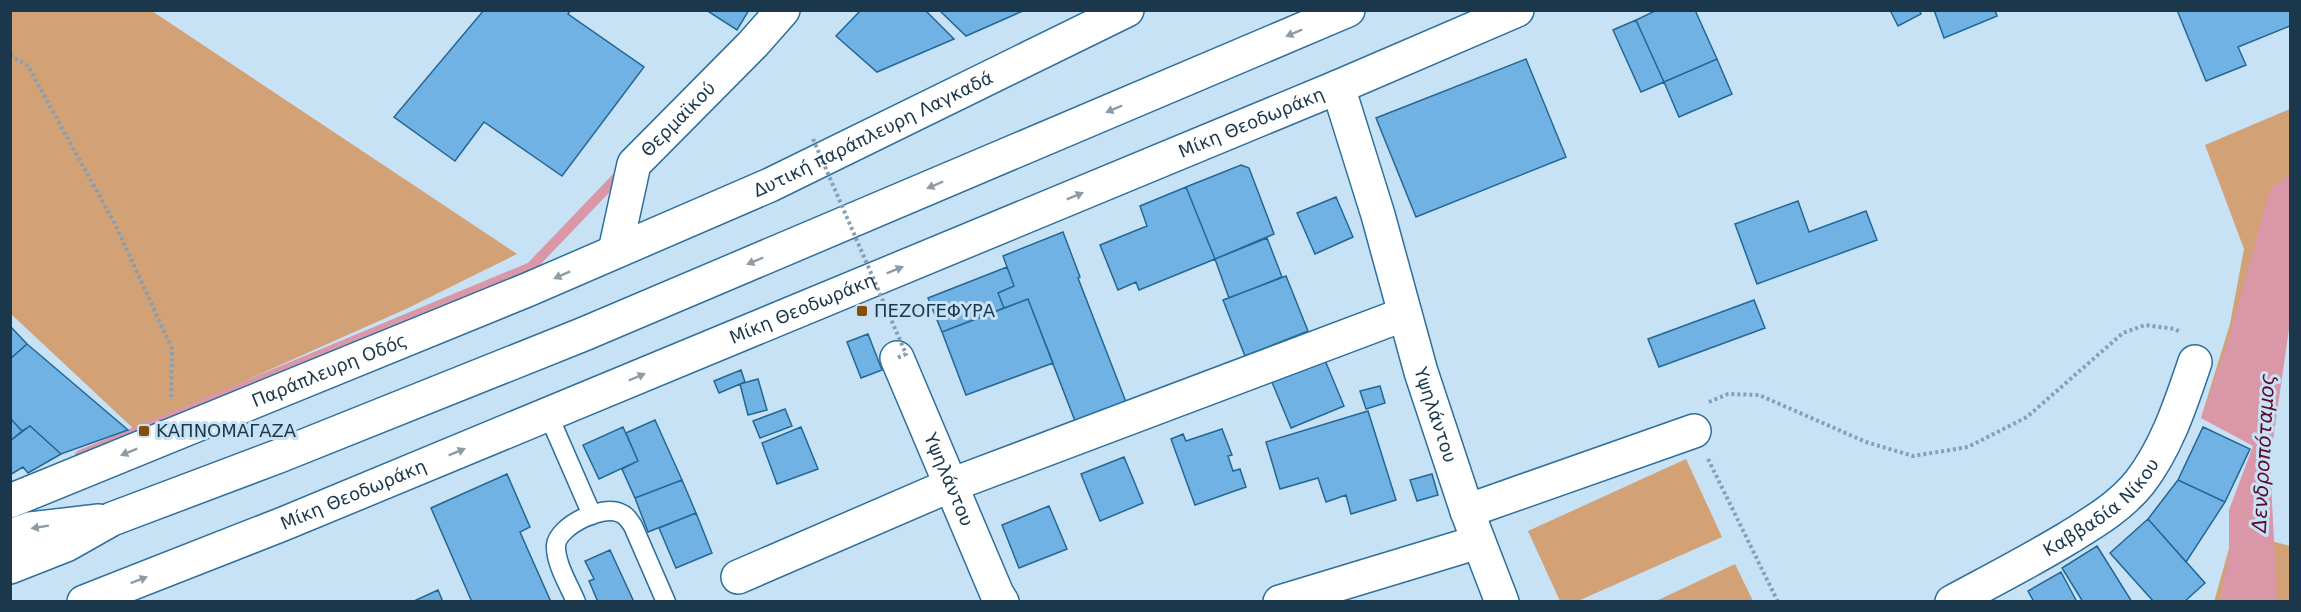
<svg xmlns="http://www.w3.org/2000/svg" width="2301" height="612" viewBox="0 0 2301 612" font-family="'DejaVu Sans',sans-serif">
  <style>
    .green { fill: #d2a176 }
    .water { fill: #d997a8 }
    .lines { fill: none; stroke-linecap: round; stroke-linejoin: round }
    .stream { stroke: #d997a8; stroke-width: 10 }
    .building { fill: #71b2e4; stroke: #246794; stroke-width: 1.5 }
    .lane-casing { stroke: #2d6f9d; stroke-width: 21 }
    .street-casing { stroke: #2d6f9d; stroke-width: 36 }
    .secondary-casing { stroke: #2d6f9d; stroke-width: 36 }
    .highway-casing { stroke: #2d6f9d; stroke-width: 36 }
    .path { stroke: #85a0b4; stroke-width: 4; stroke-dasharray: 3 3; stroke-linecap: butt }
    .lane { stroke: #fff; stroke-width: 18 }
    .street { stroke: #fff; stroke-width: 33 }
    .secondary { stroke: #fff; stroke-width: 33 }
    .highway { stroke: #fff; stroke-width: 33 }
    .path-bridge { stroke: #85a0b4; stroke-width: 4; stroke-dasharray: 3 3; stroke-linecap: butt }
    .oneway { fill: #8d9ba5 }
    .poi-dot { fill: #874d04; stroke: #c7e1f5; stroke-width: 2 }
    .labels { text-anchor: middle; stroke-width: 6; stroke-linejoin: round; paint-order: stroke }
    .street-label { font-size: 18px; fill: #1b374b; stroke: #c7e1f5 }
    .poi-label { font-size: 18px; fill: #1b374b; stroke: #c7e1f5; text-anchor: start }
    .water-label { font-size: 20px; font-style: italic; fill: #5b0c2c; stroke: #c7e1f5 }
  </style>
  <rect width="100%" height="100%" fill="#c7e1f5"/>
  <path class="green" d="M10,11H152L517,254L408,308L135,430L11,314Z
    M2290,109V292L2201,418L2230,324L2244,249L2205,145Z
    M1686,459L1722,537L1578,601H1560L1528,531Z
    M2234,531L2290,546V601L2214,602Z
    M1735,564L1753,601H1656Z"/>
  <path class="water" d="M2290,174V322L2270,461L2277,601H2220L2229,555V510L2253,446L2201,418L2227,345L2270,189Z"/>
  <g class="lines">
    <path class="stream" d="M80,455L531,267L622,172"/>
  </g>
  <path class="building" d="M484,10H571L568,14L644,67L562,176L484,122L455,161L394,117Z
    M706,10H749L737,30Z
    M861,10H925L954,39L877,72L836,36Z
    M939,10H1025L966,36Z
    M1657,10H1695L1717,59L1664,82L1636,20Z
    M1890,10H1919L1921,14L1898,26Z
    M1934,10H1995L1997,16L1944,38Z
    M2177,10H2290V26L2238,47L2246,65L2206,81Z
    M1636,20L1664,82L1641,92L1613,30Z
    M1526,59L1566,157L1416,217L1376,118Z
    M1717,59L1732,94L1679,117L1664,82Z
    M1241,165L1249,168L1274,234L1215,259L1186,187Z
    M1186,187L1215,259L1139,290L1136,282L1118,290L1100,245L1147,226L1140,206Z
    M1336,197L1353,237L1315,254L1297,213Z
    M1798,201L1809,232L1866,211L1877,240L1757,284L1735,224Z
    M1063,232L1080,277L1078,278L1126,402L1075,421L1028,299L1004,308L998,293L1014,286L1003,256Z
    M1267,238L1282,277L1229,298L1215,259Z
    M1007,267L1014,286L998,293L1004,308L942,332L928,298Z
    M1286,276L1308,331L1245,356L1223,300Z
    M1028,299L1053,363L966,395L942,332Z
    M1754,300L1765,328L1659,367L1648,339Z
    M10,326L27,344L10,359Z
    M868,334L882,370L861,378L847,342Z
    M27,344L128,430L61,454L30,426L22,431L10,418V359Z
    M1322,353L1344,406L1291,428L1269,375Z
    M741,370L745,382L719,393L714,381Z
    M758,379L767,410L748,415L740,384Z
    M1380,386L1385,403L1366,409L1360,391Z
    M785,409L792,426L760,438L753,421Z
    M1368,411L1396,500L1351,514L1346,495L1326,502L1318,478L1280,489L1266,442Z
    M10,418L22,431L10,441Z
    M655,420L682,480L635,498L622,469L638,461L626,433Z
    M30,426L61,454L28,473L23,467L10,475V441Z
    M623,427L638,461L599,479L583,445Z
    M801,427L818,469L777,484L762,443Z
    M2203,427L2250,449L2225,502L2178,480Z
    M1222,429L1232,455L1228,456L1233,471L1240,469L1246,487L1195,505L1171,439L1183,434L1186,441Z
    M1124,457L1143,503L1100,521L1081,474Z
    M507,474L530,527L520,532L551,602H472L431,508Z
    M1432,474L1438,495L1417,501L1410,480Z
    M682,480L696,513L648,532L635,498Z
    M2178,480L2225,502L2186,562L2148,519Z
    M1049,506L1067,549L1019,568L1002,525Z
    M696,513L712,553L676,568L659,528Z
    M2148,519L2205,583L2184,602H2154L2110,553Z
    M2097,546L2132,602H2083L2062,568Z
    M610,550L634,602H598L589,581L594,579L585,561Z
    M2061,572L2077,602H2034L2028,591Z
    M438,590L443,602H412Z"/>
  <g class="lines">
    <g class="lane-casing">
      <path id="lane" d="M548,414L592,515
        M576,602C569,585 555,563 556,545C558,526 603,504 620,513C626,515 629,520 633,526L666,602"/>
    </g>
    <g class="street-casing">
      <g id="street">
        <path id="s1" d="M1338,87L1378,215L1421,372L1467,511L1502,602"/>
        <path id="s2" d="M897,358L997,594L1002,602"/>
        <path d="M1467,511L1694,431"/>
        <path d="M738,577L951,485L1405,314"/>
        <path d="M1280,602L1478,542"/>
        <path id="s3" d="M1952,602C1991,581 2030,561 2068,538C2094,522 2121,506 2140,482C2167,447 2181,403 2195,362"/>
      </g>
    </g>
    <g class="secondary-casing">
      <g id="secondary">
        <path id="s4" d="M615,251L634,164L753,44L783,10"/>
        <path id="s5" d="M10,501L527,290L770,185L1127,10"/>
      </g>
    </g>
    <g class="highway-casing">
      <g id="highway">
        <path d="M10,536L30,529L99,521"/>
        <path d="M10,567L66,545L112,519L279,456L584,334L1348,10"/>
        <path id="s6" d="M84,602L283,524L1338,87L1517,10"/>
      </g>
    </g>
    <path class="path" d="M10,55L28,66L116,226L172,349L171,400
      M1709,402L1728,394L1759,395L1866,442L1913,456L1968,447L2027,417L2123,333L2145,325L2175,329L2180,332
      M1708,459L1778,602"/>
    <use href="#lane" class="lane"/>
    <use href="#street" class="street"/>
    <use href="#secondary" class="secondary"/>
    <use href="#highway" class="highway"/>
    <path class="path-bridge" d="M813,139L906,354L897,358"/>
  </g>
  <defs><path id="oneway-solid" d="M-6-.8H1V-3.2L6.5 0L1 3.2V.8H-6Z" transform="scale(1.5)"/></defs>
  <g class="oneway">
    <use href="#oneway-solid" transform="translate(1294 33) rotate(157)"/>
    <use href="#oneway-solid" transform="translate(1114 109) rotate(157)"/>
    <use href="#oneway-solid" transform="translate(935 185) rotate(157)"/>
    <use href="#oneway-solid" transform="translate(1075 196) rotate(-22)"/>
    <use href="#oneway-solid" transform="translate(755 261) rotate(157)"/>
    <use href="#oneway-solid" transform="translate(895 270) rotate(-22)"/>
    <use href="#oneway-solid" transform="translate(562 275) rotate(156)"/>
    <use href="#oneway-solid" transform="translate(637 377) rotate(-23)"/>
    <use href="#oneway-solid" transform="translate(129 452) rotate(158)"/>
    <use href="#oneway-solid" transform="translate(457 452) rotate(-22)"/>
    <use href="#oneway-solid" transform="translate(40 527) rotate(171)"/>
    <use href="#oneway-solid" transform="translate(139 580) rotate(-21)"/>
  </g>
  <g class="poi-dot">
    <rect x="856" y="305" width="12" height="12" rx="3"/>
    <rect x="138" y="425" width="12" height="12" rx="3"/>
  </g>
  <g class="labels">
    <g class="street-label">
      <text dy="6" stroke="none"><textPath href="#s4" startOffset="152">Θερμαϊκού</textPath></text>
      <text dy="6" stroke="none"><textPath href="#s6" startOffset="1262">Μίκη Θεοδωράκη</textPath></text>
      <text dy="6" stroke="none"><textPath href="#s5" startOffset="938">Δυτική παράπλευρη Λαγκαδά</textPath></text>
      <text dy="6" stroke="none"><textPath href="#s6" startOffset="776">Μίκη Θεοδωράκη</textPath></text>
      <text dy="6" stroke="none"><textPath href="#s5" startOffset="345">Παράπλευρη Οδός</textPath></text>
      <text dy="6" stroke="none"><textPath href="#s1" startOffset="342">Υψηλάντου</textPath></text>
      <text dy="6" stroke="none"><textPath href="#s2" startOffset="132">Υψηλάντου</textPath></text>
      <text dy="6" stroke="none"><textPath href="#s6" startOffset="290">Μίκη Θεοδωράκη</textPath></text>
      <text dy="6" stroke="none"><textPath href="#s3" startOffset="178">Καββαδία Νίκου</textPath></text>
    </g>
    <g class="poi-label">
      <text x="874" y="317">ΠΕΖΟΓΕΦΥΡΑ</text>
      <text x="156" y="437">ΚΑΠΝΟΜΑΓΑΖΑ</text>
    </g>
    <g class="water-label">
      <text transform="translate(2263 453) rotate(-87)" y="7">Δενδροπόταμος</text>
    </g>
  </g>
  <rect width="2301" height="612" fill="none" stroke="#1b374b" stroke-width="24"/>
</svg>
